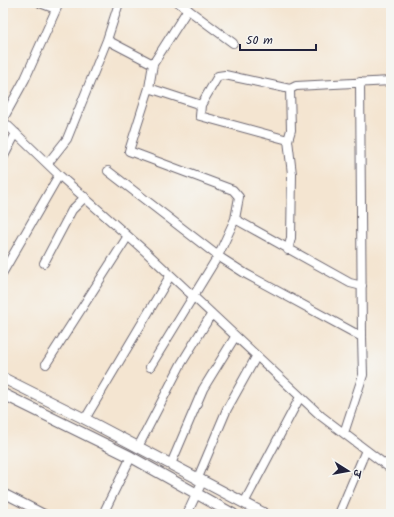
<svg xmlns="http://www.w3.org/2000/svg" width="394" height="517" viewBox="0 0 394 517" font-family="Kalam,'Playpen Sans Deva',sans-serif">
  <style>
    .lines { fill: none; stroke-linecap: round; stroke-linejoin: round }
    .minor-casing { stroke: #6c6670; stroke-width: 10 }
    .tertiary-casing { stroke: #6c6670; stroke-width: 12 }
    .minor { stroke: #fff; stroke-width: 8 }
    .tertiary { stroke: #fff; stroke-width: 10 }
  </style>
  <rect width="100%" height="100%" fill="#f6f6f2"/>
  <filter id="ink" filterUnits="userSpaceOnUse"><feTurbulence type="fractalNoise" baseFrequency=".025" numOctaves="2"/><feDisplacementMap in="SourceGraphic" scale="8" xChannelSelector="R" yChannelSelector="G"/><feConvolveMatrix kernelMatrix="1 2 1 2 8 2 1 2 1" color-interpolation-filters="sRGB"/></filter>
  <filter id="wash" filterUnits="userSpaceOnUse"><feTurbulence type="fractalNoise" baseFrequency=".012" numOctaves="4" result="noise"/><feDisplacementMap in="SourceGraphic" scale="16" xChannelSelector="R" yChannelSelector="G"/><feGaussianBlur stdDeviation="0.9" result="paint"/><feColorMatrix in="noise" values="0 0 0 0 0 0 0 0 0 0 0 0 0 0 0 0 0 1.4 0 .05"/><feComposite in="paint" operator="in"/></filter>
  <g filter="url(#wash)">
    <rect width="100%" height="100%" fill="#f4e5d1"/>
  </g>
  <g filter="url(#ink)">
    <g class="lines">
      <g class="minor-casing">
        <path id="minor" d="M40,3L56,9
          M179,3L233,43
          M107,40L153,64
          M149,88L201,105
          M3,119L25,79L59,3
          M3,121L59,175L147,253L321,416L391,469
          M288,140L200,116L201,105L218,76L225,75L290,89L296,86L391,81
          M3,158L16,133
          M48,163L67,139L107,40L119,3
          M108,171L218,256L246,274L362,337
          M235,219L350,283L362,286
          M288,250L291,238L292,174L288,140L291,130L290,89
          M44,263L72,210L85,197
          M3,272L59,175
          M46,364L128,236
          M150,367L218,256L235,219L239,197L233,190L129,151L149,88L153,64L188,9
          M85,419L170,276
          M344,433L363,375L362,337L360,82
          M138,447L181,364L211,315
          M171,464L203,389L235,337
          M197,480L227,409L256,357
          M3,493L44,514
          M244,503L300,397
          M103,514L131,457
          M187,514L202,482
          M339,514L366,450"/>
      </g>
      <g class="tertiary-casing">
        <path id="tertiary" d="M3,378L85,419L265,514
          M3,394L131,457L233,514"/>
      </g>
      <use href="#minor" class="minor"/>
      <use href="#tertiary" class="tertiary"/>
    </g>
  </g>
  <rect width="394" height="517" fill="none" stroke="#f6f6f2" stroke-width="16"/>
  <g transform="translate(348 471) rotate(101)" stroke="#f6f6f2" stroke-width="3" paint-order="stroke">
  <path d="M0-3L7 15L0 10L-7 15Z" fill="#22223b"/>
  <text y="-6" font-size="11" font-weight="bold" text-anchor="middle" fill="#22223b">उ</text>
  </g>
  <path d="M240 44v6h76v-6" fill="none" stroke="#22223b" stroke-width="2"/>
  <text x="246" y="44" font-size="12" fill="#22223b" stroke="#f6f6f2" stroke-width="3" paint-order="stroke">50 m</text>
</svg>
